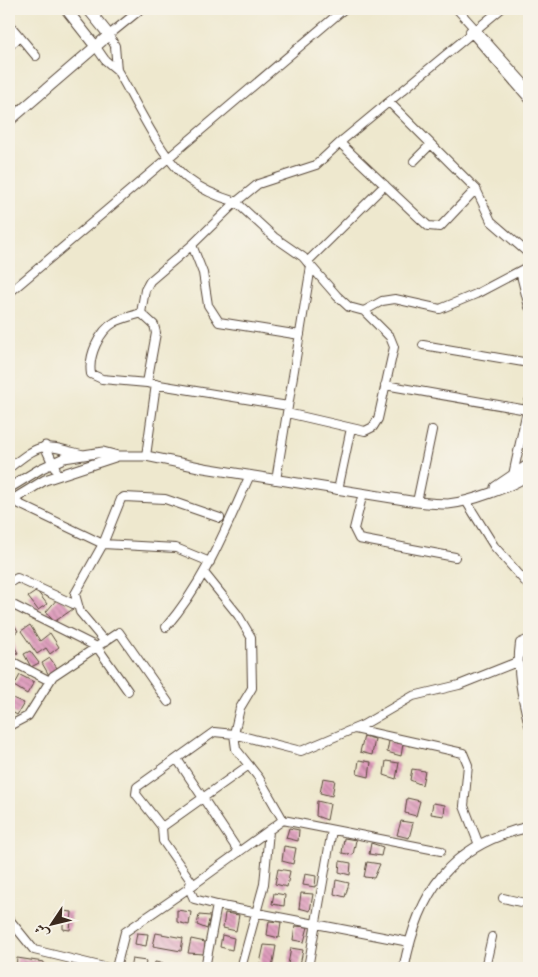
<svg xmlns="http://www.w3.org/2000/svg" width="538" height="977" viewBox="0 0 538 977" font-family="'Libre Bodoni',Amiri,serif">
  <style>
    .building { fill: url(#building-back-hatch) }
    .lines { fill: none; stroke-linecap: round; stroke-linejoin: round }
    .minor-casing { stroke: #564638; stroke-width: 10 }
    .tertiary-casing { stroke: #564638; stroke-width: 11 }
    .secondary-casing { stroke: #564638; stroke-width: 12 }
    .minor { stroke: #fff; stroke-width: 8 }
    .tertiary { stroke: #fff; stroke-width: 9 }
    .secondary { stroke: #fff; stroke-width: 10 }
  </style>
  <defs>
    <pattern id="building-back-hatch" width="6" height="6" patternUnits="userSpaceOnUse" patternTransform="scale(1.25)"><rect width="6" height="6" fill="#df9cbd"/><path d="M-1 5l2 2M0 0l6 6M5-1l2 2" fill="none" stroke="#b67f99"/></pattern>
  </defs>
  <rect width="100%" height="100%" fill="#f7f3e8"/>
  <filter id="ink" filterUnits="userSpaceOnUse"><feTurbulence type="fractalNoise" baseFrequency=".02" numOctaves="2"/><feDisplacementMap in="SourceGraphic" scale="10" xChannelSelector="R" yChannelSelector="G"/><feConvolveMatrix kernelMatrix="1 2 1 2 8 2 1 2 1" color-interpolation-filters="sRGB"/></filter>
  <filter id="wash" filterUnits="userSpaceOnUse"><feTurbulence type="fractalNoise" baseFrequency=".0096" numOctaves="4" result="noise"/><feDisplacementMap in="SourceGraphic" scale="20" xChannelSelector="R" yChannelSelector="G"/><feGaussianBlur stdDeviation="1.12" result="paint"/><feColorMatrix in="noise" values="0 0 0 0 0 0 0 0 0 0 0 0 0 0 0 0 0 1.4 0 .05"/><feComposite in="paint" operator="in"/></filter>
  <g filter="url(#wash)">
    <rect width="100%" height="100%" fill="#eee8ce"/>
    <g id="blocks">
      <path class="building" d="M37,591L47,604L38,610L28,597Z
        M58,598L73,609L54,622L46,612Z
        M9,616L18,631L12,635L9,631Z
        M30,625L40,641L50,633L59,647L50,654L46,648L37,654L21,631Z
        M11,640L18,653L10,658L9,641Z
        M30,651L39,663L31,667L24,654Z
        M50,658L57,668L50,677L42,663Z
        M20,675L34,682L27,694L14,686Z
        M10,697L24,703L17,715L9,710Z
        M364,736L375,739L372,755L360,752Z
        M389,741L403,744L401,756L387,752Z
        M359,760L371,762L369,777L357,774Z
        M386,761L399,763L396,779L384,775Z
        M412,769L425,771L422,785L410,780Z
        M323,778L335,780L332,796L320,793Z
        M407,798L420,801L416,816L405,813Z
        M317,801L330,804L327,820L316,816Z
        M433,803L445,805L444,816L431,814Z
        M401,821L413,823L409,838L397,835Z
        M289,828L299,830L298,841L286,838Z
        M344,838L356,840L353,855L342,853Z
        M371,843L383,847L381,856L369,854Z
        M284,846L296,848L293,864L282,861Z
        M340,861L351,863L350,875L339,872Z
        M367,862L380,864L374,878L364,877Z
        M278,869L290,871L287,887L275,884Z
        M305,874L316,876L315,887L303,885Z
        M336,880L349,883L345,897L334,894Z
        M274,893L285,895L284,906L272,904Z
        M301,893L313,894L310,911L299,908Z
        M177,910L191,912L189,925L177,922Z
        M63,911L72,912L70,930L63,929V922L54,921L55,915Z
        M225,913L239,915L236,931L223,928Z
        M199,915L210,916L207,929L197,925Z
        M269,921L281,922L279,938L267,935Z
        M295,926L308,927L304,942L293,940Z
        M137,933L148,934L146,946L135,944Z
        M156,933L183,938L181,951L153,946Z
        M222,935L234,938L232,950L220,947Z
        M191,939L205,942L204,954L188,953Z
        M264,945L276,946L272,968H259Z
        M291,948L303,950L300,965L288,964Z
        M17,958L44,962V968H16Z
        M132,959L146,961L145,968H130Z
        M155,962L182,967V968H154Z"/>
    </g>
  </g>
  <g filter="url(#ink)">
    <use href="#blocks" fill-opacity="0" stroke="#564638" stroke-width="1"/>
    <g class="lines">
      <g class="minor-casing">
        <path id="minor" d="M457,9L529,89
          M501,9L344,139L316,165L258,184L236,202L274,237L303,257L337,296L349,307L364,311L382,301L395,299L440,309L476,294L529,266
          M9,24L36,56
          M470,31L529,99
          M9,46L20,37
          M96,47L105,60L117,70C135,100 161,158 188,179C202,190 219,197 236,202L192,245L150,281L145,290L141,313L154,325L156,333L147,383
          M117,70L115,46L109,35L141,9
          M389,102L476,189L491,221L529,254
          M340,143L428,226L440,227L476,189
          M414,161L431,144
          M192,245L203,273L208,305L219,322L300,335
          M307,262L385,185
          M520,271L529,307
          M9,293L344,9
          M141,313C133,316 123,318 115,322C99,331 88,356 91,374L102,379L147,383L288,406
          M423,345L529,363
          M385,385L527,410
          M287,413L365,431L373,427L378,419L394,347L390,337L364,311
          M146,456L156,384
          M9,468C42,442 41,444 81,454
          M513,475L529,401
          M276,480L311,266
          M338,490L351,428
          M363,493L354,529L359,539L455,557
          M11,500L103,544L121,499L124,497L165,499L220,518
          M466,501L494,546L529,586
          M417,502L432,430
          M9,583L17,578L78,606
          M9,603L97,647L128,691
          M166,627C206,580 225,530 250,475
          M529,639L520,643C516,671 522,697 529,725
          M105,642L80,612L75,594L103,544L176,548L210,562
          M9,660L48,680
          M9,726L28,716L53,676L119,632L168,702
          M355,729L463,753L468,765L464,806L479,845
          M177,759L239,852
          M283,820L441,851
          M162,827L136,794L137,787L214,732L234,734L301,751L363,725L413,696L459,685L517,662
          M189,888L283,820L259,778L236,749L234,734L240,708L252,688L251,637L238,615L205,574
          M189,888L191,881L163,841L162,827L249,765
          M503,898L529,904
          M9,919L34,950L108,968
          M116,968L125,932L189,888L194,899L217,905L409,942
          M205,968L217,905
          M241,968L264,884L269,831
          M308,968L332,830
          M485,968L492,937"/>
      </g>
      <g class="tertiary-casing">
        <path id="tertiary" d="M45,446L55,468
          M495,487L529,464
          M9,488L40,469L64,458L103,452L118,456H146L204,468L417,502C427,503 438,504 448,504C470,502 511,487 529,475
          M9,502L45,480L118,456
          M404,968C418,893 450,844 529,827"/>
      </g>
      <g class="secondary-casing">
        <path id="secondary" d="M66,9L96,47
          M9,121L109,35L88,9"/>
      </g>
      <use href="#minor" class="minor"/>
      <use href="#tertiary" class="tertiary"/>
      <use href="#secondary" class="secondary"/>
    </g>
  </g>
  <rect width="538" height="977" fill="none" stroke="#f7f3e8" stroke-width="30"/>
  <g transform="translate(52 924) rotate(235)" stroke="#f7f3e8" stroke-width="4" paint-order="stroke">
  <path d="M0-4L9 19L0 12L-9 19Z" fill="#3b2a1e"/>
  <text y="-8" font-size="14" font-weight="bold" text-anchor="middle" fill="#3b2a1e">ش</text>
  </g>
</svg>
